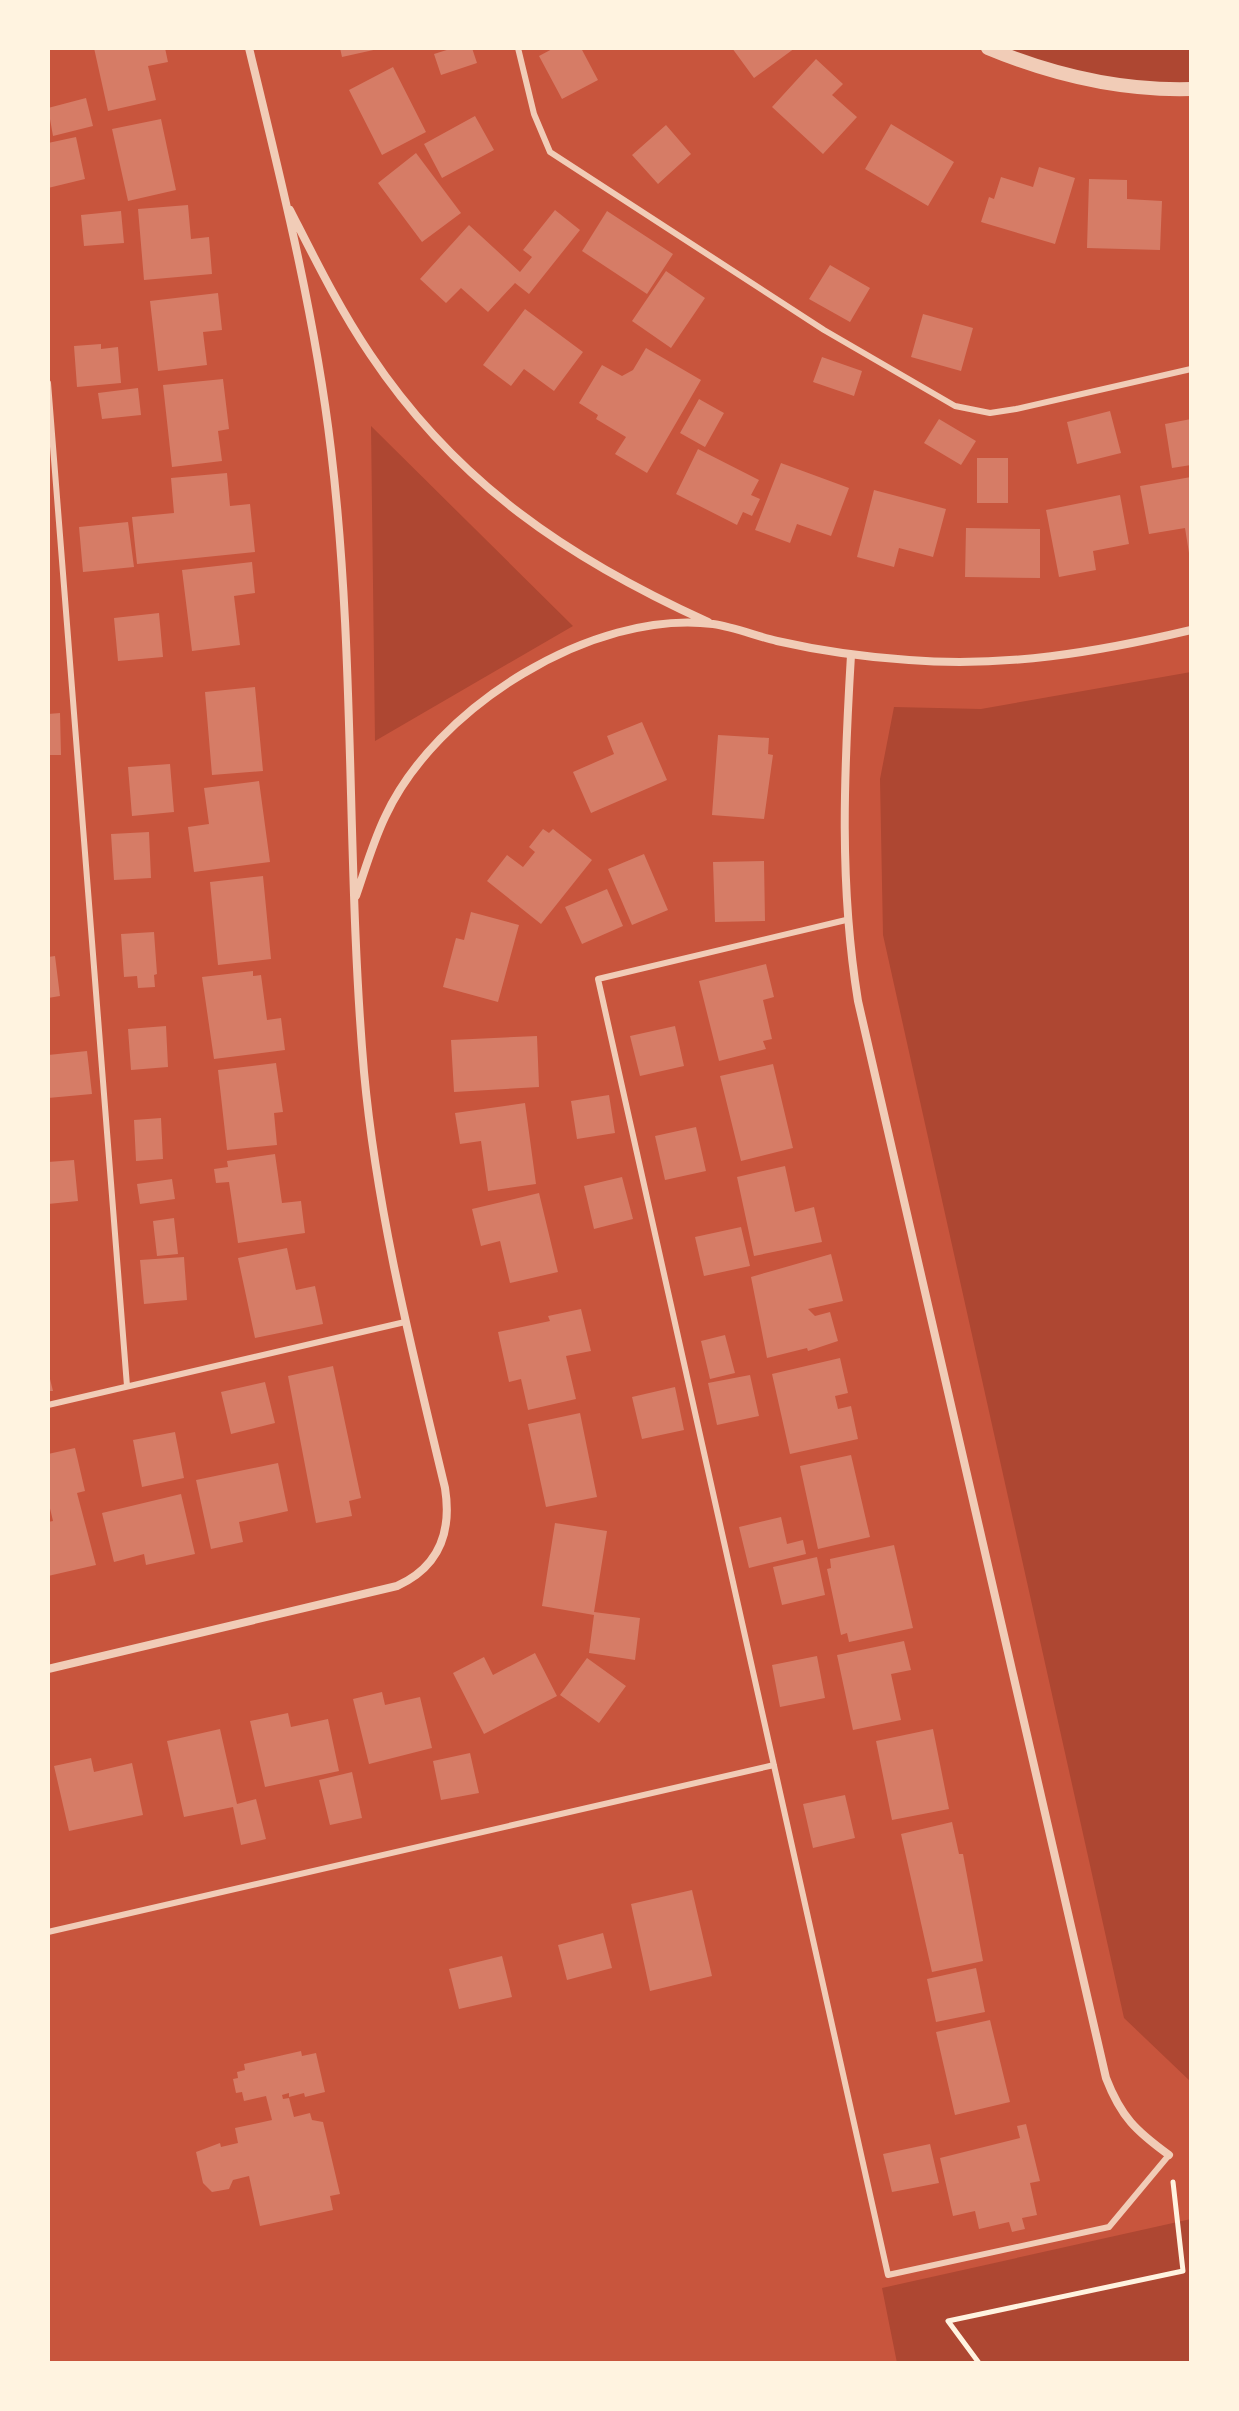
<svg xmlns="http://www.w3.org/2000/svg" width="1239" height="2411" viewBox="0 0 1239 2411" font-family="'Noto Sans',sans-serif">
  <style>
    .green { fill: #ae4732 }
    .building { fill: #d67c66 }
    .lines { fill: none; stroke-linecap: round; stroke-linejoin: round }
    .path { stroke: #fff3e0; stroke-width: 5 }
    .service { stroke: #f1ccb7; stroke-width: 6 }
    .minor { stroke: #f1ccb7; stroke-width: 8 }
    .tertiary { stroke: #f1ccb7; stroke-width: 14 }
  </style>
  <rect width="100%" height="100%" fill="#c8553d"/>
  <path class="green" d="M988,48H1191V89L1120,86Z
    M371,426L573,626L375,741Z
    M1191,672V2082L1124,2018L883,935L880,779L894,707L981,709Z
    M1191,2219V2363H897L882,2288Z"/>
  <path class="building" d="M94,48H165L168,62L148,66L156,100L108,111Z
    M340,48H377L378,49L342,57Z
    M453,48H472L477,63L441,75L434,54Z
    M554,48H581L598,80L562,99L539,56Z
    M732,48H795L754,78Z
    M816,59L843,84L832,95L857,117L823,154L772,107Z
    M393,67L426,132L382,155L349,90Z
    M86,98L93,126L53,136L48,108Z
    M475,116L494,150L442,178L424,144Z
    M161,119L176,190L128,201L112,129Z
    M891,124L954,162L928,206L865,169Z
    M666,125L691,154L658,184L632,155Z
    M76,137L85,179L48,188V143Z
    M416,153L461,213L422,242L378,183Z
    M1039,167L1075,178L1055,244L981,222L989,197L994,199L1001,177L1033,187Z
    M1089,179L1127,180V199L1162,201L1160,250L1087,248Z
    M188,205L191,239L209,237L212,274L144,280L138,209Z
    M555,210L580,230L529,294L515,283L488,312L461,288L446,303L420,279L469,225L520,272L532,257L523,250Z
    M121,211L124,243L84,246L81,215Z
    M607,211L673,254L647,294L582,251Z
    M830,265L870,288L850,322L809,299Z
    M666,271L705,298L671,348L632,321Z
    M218,293L222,330L203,332L207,365L158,371L150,301Z
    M525,309L583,352L554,391L524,369L511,386L483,365Z
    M923,314L973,328L961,371L911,357Z
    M101,344V349L118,347L121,383L77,387L74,346Z
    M646,348L701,380L647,473L615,454L626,437L596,419L598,415L579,403L602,365L622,376L633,370Z
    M822,357L862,371L854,396L813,382Z
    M223,379L229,429L218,431L222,461L172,467L163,385Z
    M138,388L141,415L102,419L98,393Z
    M699,399L724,413L705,447L680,433Z
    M1110,411L1121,453L1077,464L1067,422Z
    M939,419L976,441L961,465L924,443Z
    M1191,419V465L1172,468L1165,424Z
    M698,449L759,480L751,495L760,499L752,516L743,512L737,525L676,494Z
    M977,458H1008V503H977Z
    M781,463L849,488L831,536L797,524L790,543L755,530Z
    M227,473L230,506L250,504L255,552L137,564L132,517L174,513L171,478Z
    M1191,477V553H1189L1185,528L1149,534L1140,486Z
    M874,490L946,509L933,557L899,548L894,567L857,557Z
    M1120,495L1129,544L1093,551L1096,570L1059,577L1046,510Z
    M128,522L134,567L83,572L79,527Z
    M966,528L1040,529V578L965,577Z
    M252,562L255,593L234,596L240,645L192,651L182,570Z
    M159,613L163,657L118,661L114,618Z
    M255,687L263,771L212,775L205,692Z
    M60,713L61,755H48V714Z
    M642,722L667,780L591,813L573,772L614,754L607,736Z
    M718,735L769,738L768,754L773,755L764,819L712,815Z
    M170,764L174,812L132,816L128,767Z
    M259,781L270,862L194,872L188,827L209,824L204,788Z
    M543,829L549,833L553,829L592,860L541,924L487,881L507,855L523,867L535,852L529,847Z
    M149,832L151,878L114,880L111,834Z
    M644,854L668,910L632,925L608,869Z
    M764,861L765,921L715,922L713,862Z
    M263,876L271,959L218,965L210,882Z
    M607,889L623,926L582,944L565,907Z
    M471,912L519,925L498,1002L443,987L456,938L464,940Z
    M154,932L157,974L154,975L155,987L138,988L137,976L124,977L121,934Z
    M55,956L60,996L48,998V957Z
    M766,964L774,997L763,1000L772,1039L763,1041L766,1049L719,1061L699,981Z
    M253,971V976L261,975L267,1020L281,1018L285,1050L214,1059L202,977Z
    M166,1026L168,1067L131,1070L128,1029Z
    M675,1026L684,1066L640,1076L630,1036Z
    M537,1036L539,1087L454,1092L451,1040Z
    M87,1051L92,1094L48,1098V1055Z
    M276,1063L283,1112L274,1113L277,1145L227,1150L218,1070Z
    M773,1064L793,1148L741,1161L720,1076Z
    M609,1095L615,1133L577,1139L571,1101Z
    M525,1103L536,1184L488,1191L481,1141L460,1144L455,1113Z
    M161,1118L163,1159L136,1161L134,1120Z
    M696,1127L706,1171L665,1180L655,1136Z
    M275,1154L282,1203L301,1201L305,1233L238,1243L229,1182L216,1183L214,1169L228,1167L227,1161Z
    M74,1160L78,1201L48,1204V1162Z
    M785,1166L795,1212L814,1207L822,1242L754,1256L737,1177Z
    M622,1177L633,1219L594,1229L584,1186Z
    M172,1179L175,1199L140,1204L137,1184Z
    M539,1193L558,1272L510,1283L500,1241L481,1246L472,1209Z
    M174,1218L178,1254L157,1256L153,1221Z
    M741,1227L750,1266L704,1276L695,1237Z
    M287,1248L296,1290L315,1286L323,1324L255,1338L238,1258Z
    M831,1254L843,1301L808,1309L815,1316L830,1312L838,1341L808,1351L807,1348L767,1358L751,1277Z
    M184,1257L187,1300L144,1304L140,1260Z
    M581,1309L591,1351L566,1356L576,1399L528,1410L521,1379L509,1382L498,1332L550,1321L548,1316Z
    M725,1335L735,1373L710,1379L701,1341Z
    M840,1358L848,1393L835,1396L838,1409L851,1406L858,1439L790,1454L772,1374Z
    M333,1366L361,1498L349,1501L352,1516L316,1523L288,1376Z
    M48,1371L53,1391H48Z
    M750,1375L759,1416L717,1425L708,1383Z
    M265,1382L275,1423L231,1434L221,1392Z
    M675,1387L684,1430L642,1439L632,1397Z
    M580,1413L597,1497L546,1507L528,1424Z
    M175,1432L184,1478L142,1487L133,1440Z
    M75,1448L85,1491L77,1493L96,1565L48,1576V1522L53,1521L48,1500V1454Z
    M851,1455L870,1537L818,1549L800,1466Z
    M278,1463L288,1511L239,1522L243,1542L211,1549L196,1480Z
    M181,1494L195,1554L146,1565L144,1554L114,1562L102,1513Z
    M781,1517L787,1544L803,1540L806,1554L749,1568L739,1527Z
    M555,1523L607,1531L594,1612L640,1618L635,1660L589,1653L594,1615L542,1606Z
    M894,1545L913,1628L849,1642L847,1633L841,1635L827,1569L831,1568L830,1559Z
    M817,1557L825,1595L782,1605L773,1567Z
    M904,1641L911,1670L891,1674L901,1720L853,1730L837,1655Z
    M535,1653L557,1696L484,1734L453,1673L484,1657L493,1675Z
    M817,1656L825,1698L780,1707L772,1665Z
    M587,1658L626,1686L599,1723L560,1695Z
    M382,1692L385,1705L420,1697L432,1748L369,1764L353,1699Z
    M288,1713L291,1727L328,1719L339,1771L265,1787L250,1721Z
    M220,1729L237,1804L256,1799L266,1839L241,1845L233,1807L184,1817L167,1741Z
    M933,1729L949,1809L892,1820L876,1741Z
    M470,1753L479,1793L441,1800L433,1761Z
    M91,1758L94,1772L132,1763L143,1815L69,1831L54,1766Z
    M352,1772L362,1818L330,1825L319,1780Z
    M845,1795L855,1838L813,1848L803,1804Z
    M952,1822L959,1854H963L983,1961L932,1972L901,1834Z
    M692,1890L712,1976L650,1991L631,1904Z
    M603,1933L612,1968L567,1980L558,1945Z
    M502,1956L512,1997L459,2009L449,1969Z
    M976,1968L985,2012L936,2022L927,1979Z
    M990,2020L1010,2102L955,2115L936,2032Z
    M301,2051L302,2056L316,2053L325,2092L305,2097L304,2093L289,2097V2093L282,2095L283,2099L289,2098L294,2117L310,2113L312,2120L323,2122L340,2194L330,2196L333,2210L260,2226L249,2176L233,2180L229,2189L212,2192L203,2183L196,2152L220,2143L221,2147L238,2143L235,2128L272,2120L266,2096L244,2101L242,2092L236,2093L233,2079L238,2078L237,2072L245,2070L244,2064Z
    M1026,2124L1040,2181L1030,2183L1037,2215L1022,2218L1025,2229L1012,2232L1009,2222L979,2229L975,2211L953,2216L940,2158L1020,2138L1017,2126Z
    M930,2144L939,2183L892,2192L883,2154Z"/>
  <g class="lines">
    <path class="path" d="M979,2363L948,2321L1183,2271L1173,2182"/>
    <path class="service" d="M518,48L534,114L550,152L824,330L955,406L990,413L1016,409L1191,369
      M48,383L127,1386
      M846,920L598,979L888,2275L1109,2227L1169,2155
      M48,1405L405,1322
      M48,1932L774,1765"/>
    <path class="minor" d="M290,210C315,259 339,308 370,354C456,483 569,559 708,622
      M851,655C844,772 839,885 858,1001L1106,2078C1121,2117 1136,2131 1169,2155
      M356,896C365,870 373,842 385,817C435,708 592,609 713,624C734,627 756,636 777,641C821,651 864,657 909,660C1004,668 1098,652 1191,630
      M48,1669L397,1586C439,1567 452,1532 445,1488C412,1350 377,1213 364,1072C346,865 356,656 331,450C315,315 281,180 249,48"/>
    <path class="tertiary" d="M988,48C1053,75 1120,91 1191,89"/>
  </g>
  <rect width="1239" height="2411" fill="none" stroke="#fff3e0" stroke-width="100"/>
</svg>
